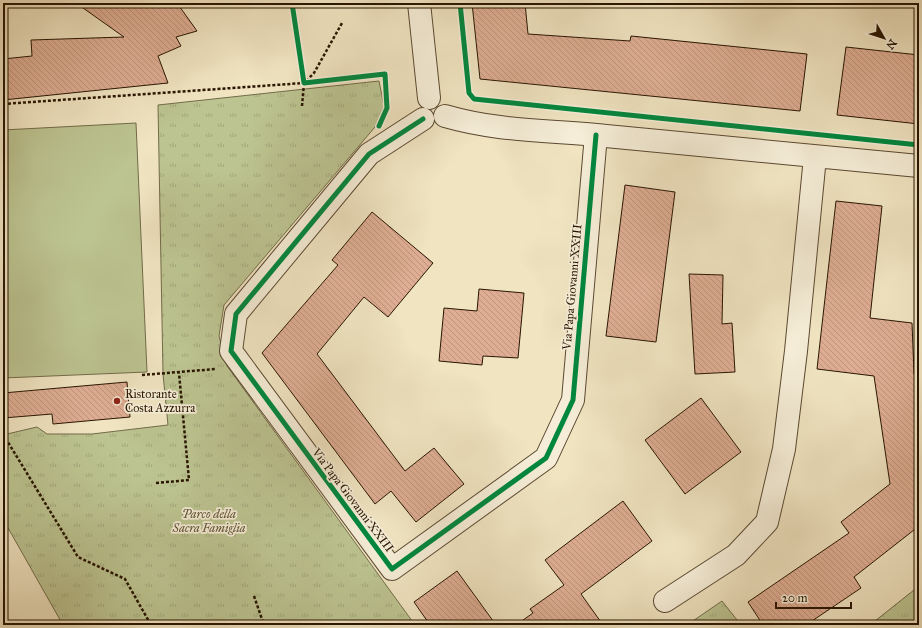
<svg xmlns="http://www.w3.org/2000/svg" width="922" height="628" viewBox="0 0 922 628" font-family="'IM FELL Great Primer',serif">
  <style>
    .green { fill: #bcc491; stroke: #726c49 }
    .park { fill: url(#park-tufts); stroke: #726c49 }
    .building { fill: url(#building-back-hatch); stroke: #291501 }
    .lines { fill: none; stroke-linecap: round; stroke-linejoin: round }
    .street-casing { stroke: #5b4931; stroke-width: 24 }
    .path { stroke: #291501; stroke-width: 2.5; stroke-dasharray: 3 2; stroke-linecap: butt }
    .street { stroke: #f5edd7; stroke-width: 22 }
    .cycleway-casing { stroke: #f5edd7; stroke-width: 8 }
    .cycleway { stroke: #00873e; stroke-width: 5 }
    .poi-dot { fill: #8f2418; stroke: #f5edd7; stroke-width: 1.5 }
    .labels { text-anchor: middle; stroke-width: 3.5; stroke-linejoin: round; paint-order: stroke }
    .street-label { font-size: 12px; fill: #291501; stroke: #f5edd7 }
    .poi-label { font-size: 12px; fill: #291501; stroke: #f5edd7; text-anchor: start }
    .park-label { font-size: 12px; font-style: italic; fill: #5c5233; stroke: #f5edd7 }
  </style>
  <defs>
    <pattern id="park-tufts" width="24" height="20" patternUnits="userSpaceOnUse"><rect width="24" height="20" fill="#bcc491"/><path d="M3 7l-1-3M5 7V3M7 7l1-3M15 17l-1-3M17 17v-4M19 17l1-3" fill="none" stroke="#a2a87b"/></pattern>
    <pattern id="building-back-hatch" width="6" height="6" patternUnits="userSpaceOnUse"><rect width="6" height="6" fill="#dead93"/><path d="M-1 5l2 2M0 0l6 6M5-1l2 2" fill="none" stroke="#be947d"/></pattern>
  </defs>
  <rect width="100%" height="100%" fill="#f0e4c1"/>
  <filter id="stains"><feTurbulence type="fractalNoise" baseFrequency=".005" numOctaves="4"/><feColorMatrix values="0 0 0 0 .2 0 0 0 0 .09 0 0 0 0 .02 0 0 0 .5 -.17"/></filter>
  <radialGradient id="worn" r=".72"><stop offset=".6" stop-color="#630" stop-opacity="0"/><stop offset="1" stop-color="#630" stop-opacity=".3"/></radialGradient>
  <path class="green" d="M136,123L147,372L3,378V130Z"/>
  <path class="park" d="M379,81L384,106L375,127L224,305L219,336L227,366L415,625H63L3,519V426L7,434L37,427L47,434H92L168,425L163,374L158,105Z
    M919,586V625H870Z
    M722,601L741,625H687Z"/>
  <path class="building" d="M76,3H177L197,31L176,37L181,46L158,56L168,83L3,100V59L32,56L31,40L124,37Z
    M472,3H525L528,34L630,41L631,36L807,54L800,111L480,79Z
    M846,47L919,55V124L837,115Z
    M625,185L675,192L656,342L606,336Z
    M836,201L882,206L870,318L912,323L914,373L919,398V526L854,577L861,588L806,625H763L748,602L849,533L841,522L890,484L874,376L817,369Z
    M372,212L433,263L388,317L364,297L317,354L405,471L434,448L464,484L416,522L391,491L375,504L262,353L338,265L332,260Z
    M689,274L723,275L722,324L732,323L735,372L695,374Z
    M479,289L524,293L518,358L483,356L482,365L439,361L444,308L477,311Z
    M127,382L130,417L53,424L52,414L3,418V393Z
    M701,398L741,452L685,494L645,440Z
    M623,501L652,541L581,594L603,625H516L533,613L530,609L564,585L545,560Z
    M457,571L496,625H430L414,602Z"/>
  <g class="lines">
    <g class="street-casing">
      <path id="street" d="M419,3L429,98
        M445,116C500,132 551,130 606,136C711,147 815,157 919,166
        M423,119L369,154L236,314L231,351L392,569L546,458L573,400L596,135
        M665,601L736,555L767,522L784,449L796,351L815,157"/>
    </g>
    <path class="path" d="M3,104L304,83L314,73L342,23
      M302,106L304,83
      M142,375L216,369
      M3,434L78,557L125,579L151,625
      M156,483L189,480L179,373
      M254,596L264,625"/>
    <use href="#street" class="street"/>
    <g class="cycleway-casing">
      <path id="cycleway" d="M292,3L304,83L385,74L387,108L379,126
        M460,3L469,93L474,99L919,145
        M423,119L369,154L236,314L231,351L392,569L546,458L573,400L596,135"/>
    </g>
    <use href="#cycleway" class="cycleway"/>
  </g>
  <circle class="poi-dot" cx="117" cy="401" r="4"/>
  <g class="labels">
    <g class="street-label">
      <text transform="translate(572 287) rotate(-85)" y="4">Via Papa Giovanni XXIII</text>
      <text transform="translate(353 500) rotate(53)" y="4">Via Papa Giovanni XXIII</text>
    </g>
    <g class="poi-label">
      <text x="125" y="398">Ristorante<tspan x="125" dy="14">Costa Azzurra</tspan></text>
    </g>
    <g class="park-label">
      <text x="209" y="518">Parco della<tspan x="209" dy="14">Sacra Famiglia</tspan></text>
    </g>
  </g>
  <rect width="922" height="628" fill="none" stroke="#f0e4c1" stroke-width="16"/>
  <rect x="4" y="4" width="914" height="620" fill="none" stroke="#291501" stroke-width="2"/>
  <rect x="8" y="8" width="906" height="612" fill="none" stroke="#291501"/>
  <g transform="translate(884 38) rotate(129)" stroke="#f5edd7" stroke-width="3" paint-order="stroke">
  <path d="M0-3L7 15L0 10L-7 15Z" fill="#291501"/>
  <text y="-6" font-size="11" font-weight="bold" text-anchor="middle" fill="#291501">N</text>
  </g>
  <path d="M776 602v6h75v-6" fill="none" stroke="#291501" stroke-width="2"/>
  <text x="782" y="602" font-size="12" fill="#291501" stroke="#f5edd7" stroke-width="3" paint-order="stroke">20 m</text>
  <rect width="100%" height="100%" filter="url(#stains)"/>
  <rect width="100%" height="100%" fill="url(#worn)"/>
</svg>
